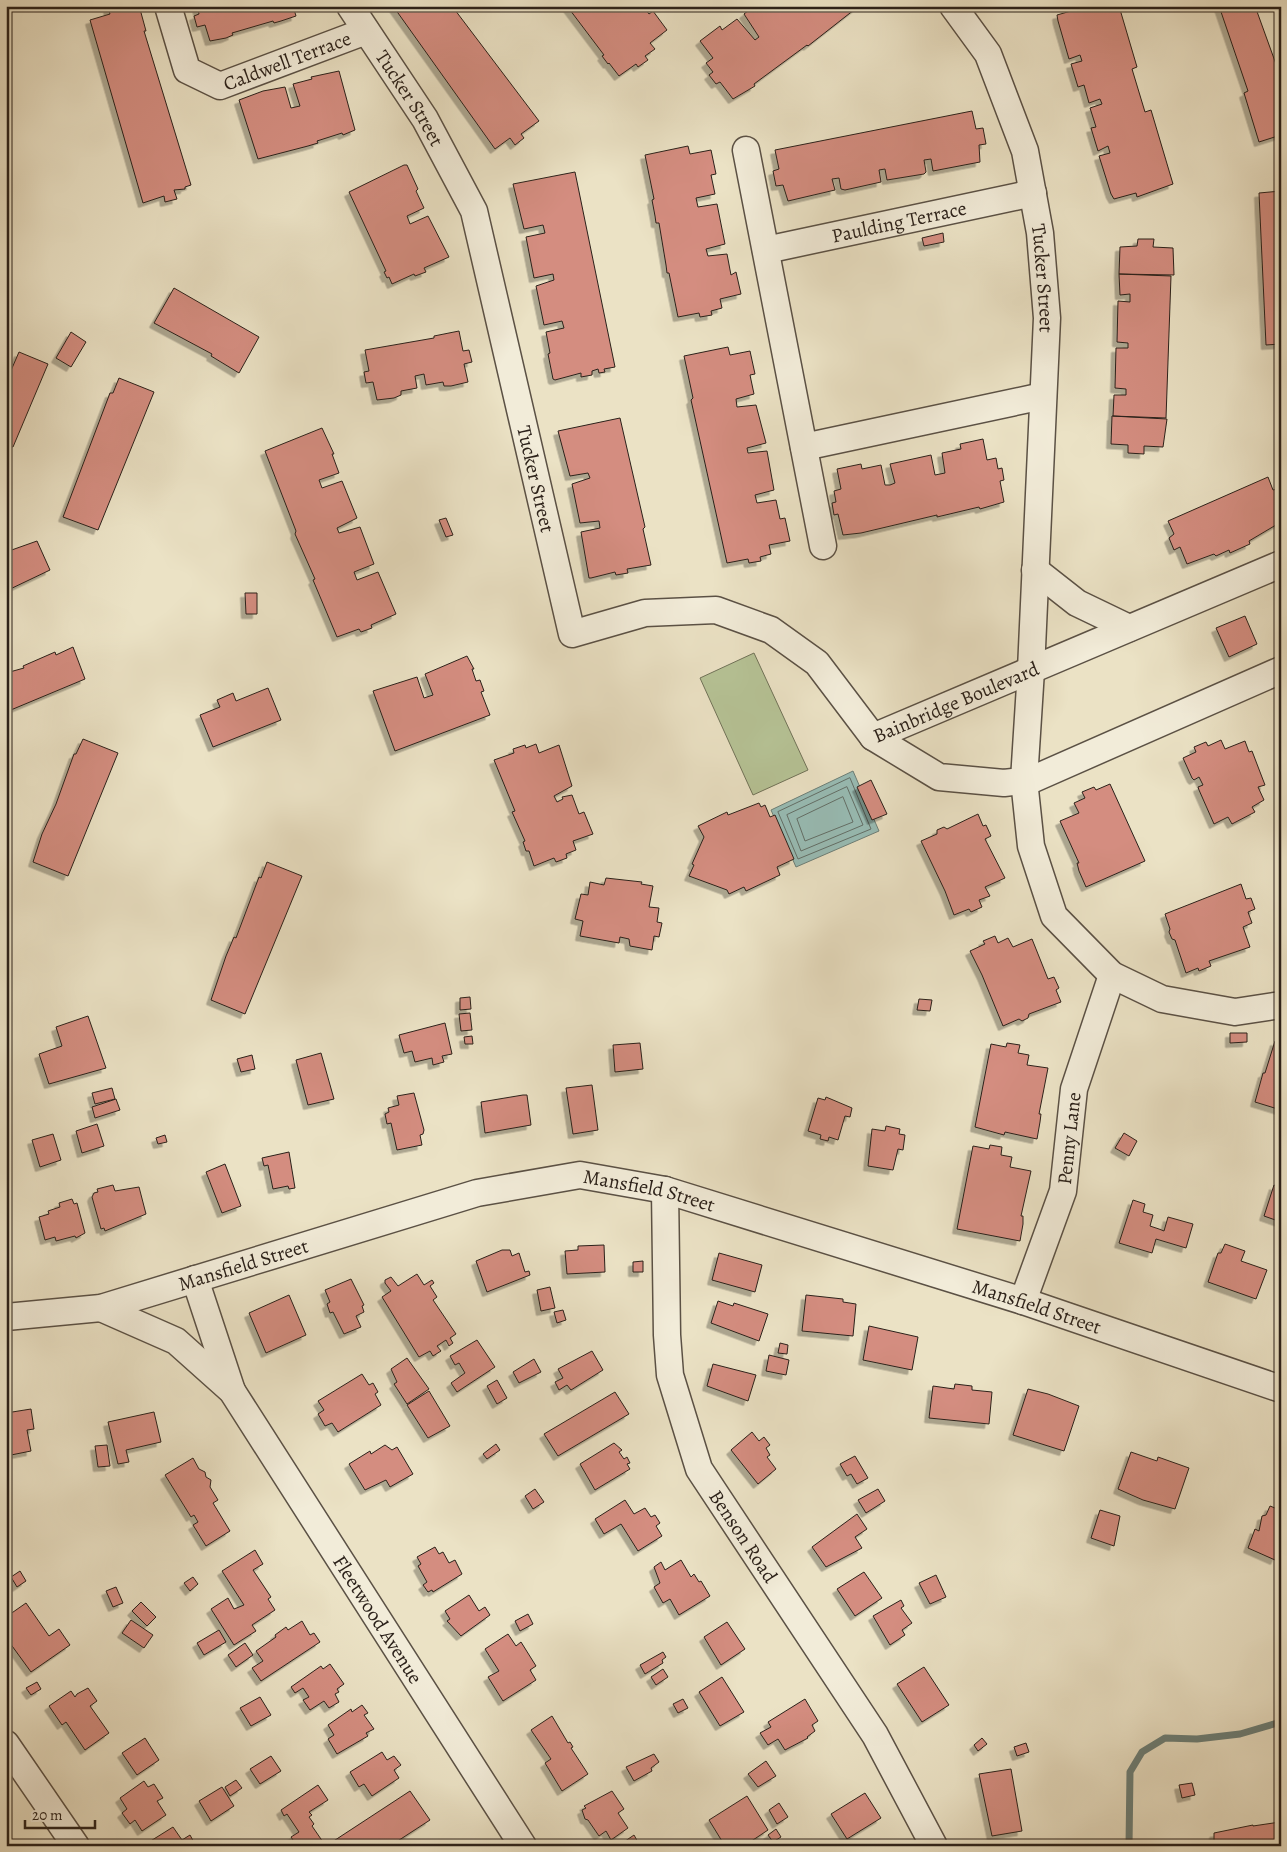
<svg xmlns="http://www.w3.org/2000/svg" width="1287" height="1852" viewBox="0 0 1287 1852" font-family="Alegreya,serif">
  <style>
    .green { fill: #b6c396; stroke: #707258 }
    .water { fill: #98bdb6; stroke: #6c7f78 }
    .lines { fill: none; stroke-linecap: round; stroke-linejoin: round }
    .shore { stroke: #626f68; stroke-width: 1 }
    .stream { stroke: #6c7f78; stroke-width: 7 }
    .building { fill: #d48d80; stroke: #2b211a; filter: url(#shadow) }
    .minor-casing { stroke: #5b5145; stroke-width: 29 }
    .minor { stroke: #f2ecd9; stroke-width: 26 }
    .labels { text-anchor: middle; stroke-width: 4.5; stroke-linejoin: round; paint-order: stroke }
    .street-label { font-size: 20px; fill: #2b211a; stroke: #f2ecd9 }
  </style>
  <defs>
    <filter id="shadow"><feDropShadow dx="-4.5" dy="4.5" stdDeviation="0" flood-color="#0004"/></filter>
  </defs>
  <rect width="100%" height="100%" fill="#ebe2c5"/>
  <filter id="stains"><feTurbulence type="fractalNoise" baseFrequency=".004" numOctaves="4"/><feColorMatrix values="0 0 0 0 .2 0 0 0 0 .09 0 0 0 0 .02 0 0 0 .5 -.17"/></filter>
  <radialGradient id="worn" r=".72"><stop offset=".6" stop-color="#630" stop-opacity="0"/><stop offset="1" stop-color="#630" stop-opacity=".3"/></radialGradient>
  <path class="green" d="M754,653L808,770L753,795L700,678Z"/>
  <path class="water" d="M853,771L879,831L796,867L771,810Z"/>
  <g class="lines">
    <path class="shore" d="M850,778L871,829L798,859L778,812Z
      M847,787L863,825L801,851L787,815Z
      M843,797L853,822L805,841L797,819Z"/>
    <path class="stream" d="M1129,1846L1130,1772L1142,1752L1165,1738L1197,1739L1240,1734L1281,1722"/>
  </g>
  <path class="building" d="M120,6L121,10L130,8L131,11L140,9L146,31H144L191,185L185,187V189L174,190L177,199L165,202L164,196L143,203L90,20L110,14L108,8Z
    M197,6H293L296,16L281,21L274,23L273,21L232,33L233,35L226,38L210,41L205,25L197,27L194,16L199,14Z
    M393,6H452L539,121L521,134L524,138L515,145L510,138L495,149Z
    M567,6H619L621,10L626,6H643L649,14L653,11L667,30L650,43L655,49L645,56L648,60L638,67L636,64L619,76L609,63L608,64L602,56L604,55Z
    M754,6H859L808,46L807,45L754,84L755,86L733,99L720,82L716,84L709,75L713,72L706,63L713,58L700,41L720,26L722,30L737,19L755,40L759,37L744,14Z
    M1077,6H1119L1137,67L1132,69L1145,112L1151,110L1173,184L1137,197L1136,193L1114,199L1111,194L1099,156L1110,153L1108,146L1098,151L1091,128L1096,127L1090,108L1102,104L1100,99L1089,103L1084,85L1078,87L1071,64L1082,61L1080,55L1069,59L1058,21L1057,15L1078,9Z
    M1219,6H1255L1281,78V82L1278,83L1281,92V135L1259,142L1244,93L1248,91Z
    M339,71L355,130L343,135L342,133L317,141L318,143L308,146L258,159L239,100L263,91L285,87L291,108L300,106L293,84L312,79L311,77Z
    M972,111L976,129L983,128L986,144L979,145L980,162L933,171L931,159L924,160L926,172L924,174L887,180L885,169L879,170L881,182L845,190L841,189L839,178L832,179L835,190L788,201L783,185L776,186L773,171L779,169L775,150Z
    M688,146L690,154L711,150L716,174L711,175L715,194L696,198L698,207L717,204L725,244L706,249L708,256L727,254L731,275L736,272L741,294L720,299L722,308L711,311L712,315L700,317L699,313L678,317L669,273H667L666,265L659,223H656L655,216L652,200L654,199L645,155Z
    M404,165H407L418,189L416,191L424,208L407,216L410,224L428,216L449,257L424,268L426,272L415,276L414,274L392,284L389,277L387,278L384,272L386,271L349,192Z
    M575,172L615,367L604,369L605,372L599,373L598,369L592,371V375L581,377V373L555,380L553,379L548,354L550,353L546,332L564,328L562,321L544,325L536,286L554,280L553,274L534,278L526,237L545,233L543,225L524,229L513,184Z
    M1281,191V344L1266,345L1259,193Z
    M943,233L944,242L924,246L922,238Z
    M1138,239H1154L1153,247L1173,248L1174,275L1119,274L1120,247L1137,246Z
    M1119,274L1171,276L1166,418L1113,416L1114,395H1126V389L1115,388L1116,348H1128V343L1117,342L1118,301L1130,302V294L1120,295Z
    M174,288L259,337L239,373L211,356L212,354L154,323Z
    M459,331L463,351L469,350L472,362L464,364L468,382L451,386H444L443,382L426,385L424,374L415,376L417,388L401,391V395L394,398L377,400L373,382L366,383L364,372L369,371L365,350L434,338V336Z
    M71,332L86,342L71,367L56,358Z
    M728,347L730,355L750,351L755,374L750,375L754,394L736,399L737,407L756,405L766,443L747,448L748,453L767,451L774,490L755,495L757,503L776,500L780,519L785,518L790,541L769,545L771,554L760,557L761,561L749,563L748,559L727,563L691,400L693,398L684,356Z
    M19,352L48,364L13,447L6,445V382Z
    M119,378L154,392L98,530L63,517L110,393H113Z
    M1112,416L1167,419L1163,447L1144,446V454L1128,453V445L1111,444Z
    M620,418L645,527L643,529L651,565L627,569L628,573L616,575L615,572L591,578H589L581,532L600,528L599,521L580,523L572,484L590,478L588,473L570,476L558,431Z
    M322,428L334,454H332L339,473L319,480L322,488L342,481L357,518L337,528L339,533L360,527L374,564L354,572L357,580L378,572L396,614L371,625L372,628L361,632L359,629L337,637L313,580L315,579L295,534L296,531L265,451Z
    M983,439L987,460L996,458L998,469L1002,468L1004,480L1000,481L1004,502L980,509L979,507L937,517V515L861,533L843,535L838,514L834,515L832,503L836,502L834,491L841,489L837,469L861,464L862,469L881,465L885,485H890L895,483L890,464L931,455L935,475L945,473L942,453L961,449L960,444Z
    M1268,477L1273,490L1281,488L1279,503L1281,522L1249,541L1250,544L1230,553L1229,550L1216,556L1214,554L1187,564L1180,547L1174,550L1169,538L1174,534L1168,521Z
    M446,518L453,535L446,537L439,520Z
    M37,541L50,570L6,591V552Z
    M245,593H257V614H246Z
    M1245,616L1257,644L1229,657L1216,628Z
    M73,647L85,679L6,712V673L24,668L23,666L55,652L56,655Z
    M467,656L474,669H472L476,681L480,680L484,691L481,692L490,715L395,751L373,691L417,677L424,698L433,695L425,674Z
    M268,688L281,720L213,747L200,715L220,707L217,700L233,693L236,701Z
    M83,739L118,753L68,876L33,862L42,834L56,804L74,754H76Z
    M1221,740L1225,749L1245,741L1249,752L1252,751L1265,785L1258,787L1264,800L1252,807L1255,812L1232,824L1228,817L1214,824L1199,790L1198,787L1203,785L1199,777L1194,780L1192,778L1183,758L1196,752L1194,747L1206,742L1208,746Z
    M536,744L539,753L559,745L572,786L554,796L557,802L563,799L562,797L572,795L579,814L584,812L593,834L573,841L576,850L566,854L567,858L556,862L554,858L534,866L529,851H526L523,842L525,841L512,812L515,811L494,760L514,753L513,749L525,745L526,748Z
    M871,780L887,814L872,820L857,787Z
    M1110,784L1145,861L1086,887L1079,871L1077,863H1079L1060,821L1079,813L1074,803L1085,798L1082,792L1094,787L1096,790Z
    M759,803L761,807L765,805L770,817L775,815L794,859L777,867L780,875L746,891L744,887L729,894L727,890L689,876L694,865L692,864L704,837L698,826L727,812L728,815Z
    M978,814L983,826L986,825L991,836L985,839L1005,878L985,887L990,896L979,900L982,907L971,912L969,909L954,915L945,891L921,841L937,834V830L944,827L947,829Z
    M267,862L302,876L245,1014L211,1000L226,956L234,937L236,938L259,877L261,878Z
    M606,878L642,882L641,884L653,886L649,907L659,908L657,922L662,923L659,937L654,936L652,950L630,946L629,939L620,937L619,943L580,936L583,921L575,919L581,894L588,895L590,882L604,885Z
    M1241,884L1246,899L1251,898L1255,909L1248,912L1252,923L1243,927L1250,947L1209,961L1211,966L1199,971L1198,968L1186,973L1175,940L1172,939L1169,932L1170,929L1165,914Z
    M995,936L998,943L1008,938L1013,947L1032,939L1048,979L1054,977L1059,988L1056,990L1061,1002L1029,1014L1028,1018L1022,1021L1019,1019L1003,1026L982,975L970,951L985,944L983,941Z
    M470,997L471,1009L460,1010V998Z
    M919,999L932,1000L930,1011L917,1010Z
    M470,1013L472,1030L461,1031L459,1014Z
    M88,1016L106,1068L49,1084L39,1054L62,1046L56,1027Z
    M445,1023L452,1054L442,1056L444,1062L433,1065L432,1058L415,1062L412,1051L404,1053L399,1035Z
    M1230,1033H1247V1042L1230,1043Z
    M472,1036L473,1044H465L464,1037Z
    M1275,1041L1281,1042V1110L1255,1102L1263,1073H1265Z
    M640,1043L643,1069L615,1072L613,1045Z
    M1007,1043L1020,1045L1018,1053L1029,1055L1027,1065L1048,1068L1039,1114H1041L1040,1122L1037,1139L1005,1132L1004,1135L975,1127L991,1044L1006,1047Z
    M321,1053L334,1099L308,1105L296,1060Z
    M252,1055L255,1069L241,1072L237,1059Z
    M592,1085L598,1130L573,1134L566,1088Z
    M112,1088L115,1099L95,1104L92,1093Z
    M414,1093L424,1130L423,1134L420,1135L422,1145L397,1150L391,1123L387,1124L385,1114L389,1112L388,1108L399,1105L397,1096Z
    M523,1095H527L531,1125L485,1133L481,1102Z
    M826,1097L852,1108L850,1117L845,1116L838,1140L829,1137L828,1141L820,1139L821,1135L808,1131L818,1098L825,1100Z
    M116,1099L120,1110L95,1118L92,1107Z
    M97,1124L104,1146L82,1153L76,1131Z
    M886,1126L900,1129L899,1134L905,1135L903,1150L898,1149L893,1170L868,1166L872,1129L885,1131Z
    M1124,1133L1137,1141L1129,1156L1115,1148Z
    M53,1134L61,1160L40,1167L32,1140Z
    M165,1135L167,1142L158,1144L156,1138Z
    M990,1145L1002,1147L1001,1155L1012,1157L1010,1167L1031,1171L1021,1216H1023V1224L1020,1241L957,1229L973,1146L989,1149Z
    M289,1152L295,1188L289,1189L288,1186L273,1189L268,1165L264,1166L262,1158Z
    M225,1164L241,1206L222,1213L206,1172Z
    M113,1185L115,1191L139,1187L146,1214L105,1231L104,1228L101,1229L92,1197L94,1193L98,1192L97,1189Z
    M1274,1185L1281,1188V1222L1264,1216Z
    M72,1199L74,1204L77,1203L85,1233L76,1238L75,1236L56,1241L55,1237L45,1240L39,1217L49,1214L48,1211L60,1207L59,1203Z
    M1133,1200L1145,1204L1143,1212L1153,1215L1150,1226L1159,1229L1164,1231L1168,1217L1193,1224L1186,1248L1156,1239L1152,1253L1119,1243Z
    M1225,1244L1245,1251L1241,1261L1267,1270L1256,1299L1208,1282L1218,1253H1221Z
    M604,1245L605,1272L567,1274L565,1251L578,1250V1246Z
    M502,1250H510L512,1256L519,1253L525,1272L529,1271L530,1275L487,1292L476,1261Z
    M719,1253L762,1265L755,1292L712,1280Z
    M643,1261V1272H633V1262Z
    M417,1274L424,1285L432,1280L434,1283L430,1286L437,1297L433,1300L456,1334L450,1338L453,1343L449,1346L446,1340L437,1346L441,1351L433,1356L430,1351L419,1357L382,1297L391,1291L385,1283V1280L391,1277L398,1286Z
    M351,1279L364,1305L362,1306L364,1312L356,1316L361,1327L344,1334L333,1312L330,1313L327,1304L330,1302L325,1290Z
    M550,1287L555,1308L541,1311L537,1290Z
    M289,1295L306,1335L266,1353L249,1313Z
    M806,1295L843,1299V1302L856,1304L853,1336L802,1331Z
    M718,1301L733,1306L734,1303L768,1314L759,1341L711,1323Z
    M563,1310L566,1320L557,1323L554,1312Z
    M869,1326L918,1337L912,1370L863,1360Z
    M477,1340L495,1367L457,1392L451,1383L465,1373L459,1363L455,1365L450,1356Z
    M780,1343L788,1345L787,1354L778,1353Z
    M592,1351L603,1370L571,1390L567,1385L559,1390L555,1382L563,1378L558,1369Z
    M769,1355L789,1360L786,1375L766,1371Z
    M407,1358L429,1389L407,1404L394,1384L397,1382L391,1369Z
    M534,1359L541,1372L519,1383L513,1372Z
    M713,1364L756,1375L748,1401L707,1386Z
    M362,1374L369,1385L373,1383L378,1392L375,1394L381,1405L338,1432L332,1423L325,1426L318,1414L324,1410L318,1401Z
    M497,1380L507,1398L497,1404L487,1386Z
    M955,1384L972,1386V1390L992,1392L989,1424L929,1418L933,1386L954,1389Z
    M1028,1389L1048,1394L1079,1406L1064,1451L1013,1435Z
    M429,1391L450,1426L428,1438L407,1405Z
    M615,1392L629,1414L558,1456L544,1434Z
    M31,1409L34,1429L27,1430L31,1451L6,1456V1413Z
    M154,1412L161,1442L126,1450L129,1462L118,1464L108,1422Z
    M752,1432L759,1441L764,1437L770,1445L766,1448L770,1455L767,1457L776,1469L758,1484L731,1450Z
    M614,1443L622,1450L619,1452L624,1459L627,1457L630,1463L627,1464L630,1469L595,1490L580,1464Z
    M496,1444L500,1450L487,1459L483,1454Z
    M107,1445L110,1466L98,1467L95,1446Z
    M385,1445L392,1450L397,1447L413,1474L390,1487L386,1480L365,1490L349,1464L370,1451L371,1454Z
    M1131,1452L1157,1461L1158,1457L1189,1468L1175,1509L1143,1500L1118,1489Z
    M855,1456L868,1478L857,1484L851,1474L847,1476L840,1464Z
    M193,1458L199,1469L205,1472L206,1477L211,1480L210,1487L218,1500L213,1503L230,1531L206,1546L193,1525L198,1522L194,1515L191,1517L165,1475Z
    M535,1489L544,1502L533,1509L525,1496Z
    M878,1489L885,1501L866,1513L858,1500Z
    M625,1500L634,1514L645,1508L651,1517L655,1515L660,1523L656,1526L662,1536L638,1551L621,1524L604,1534L595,1519Z
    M1270,1506L1280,1510L1281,1507V1547L1275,1560L1248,1548L1255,1529L1259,1531L1262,1516L1266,1515Z
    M1100,1510L1120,1516L1114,1546L1091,1538Z
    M857,1514L867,1529L855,1537L862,1548L826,1567L812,1547Z
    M435,1547L439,1554L443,1552L449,1563L455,1560L462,1574L433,1592L432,1590L428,1592L423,1585L427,1582L418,1566L421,1564L417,1557Z
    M255,1550L263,1564L253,1570L271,1597L268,1599L275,1610L252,1625L256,1631L234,1645L211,1609L228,1598L234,1609L244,1605L222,1571Z
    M681,1560L691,1577L694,1574L699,1582L701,1581L710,1596L679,1615L670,1599L663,1603L654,1587L660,1583L654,1567L661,1562L665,1570Z
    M20,1571L26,1581L17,1587L11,1577Z
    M864,1572L882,1598L855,1616L837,1589Z
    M936,1575L946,1597L930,1604L919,1583Z
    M193,1577L198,1584L190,1591L184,1583Z
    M116,1587L123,1603L113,1607L106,1591Z
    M469,1595L479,1611L485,1607L490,1615L461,1636L447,1621L450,1619L445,1611Z
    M901,1600L904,1606L901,1608L912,1623L902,1630L905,1635L890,1645L873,1616Z
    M141,1602L156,1617L147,1626L132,1611Z
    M26,1603L49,1636L59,1629L70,1645L31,1672L7,1639L9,1638L6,1634V1617Z
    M528,1614L533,1624L520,1631L515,1621Z
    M131,1620L153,1635L144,1648L122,1633Z
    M302,1621L310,1635L314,1633L320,1642L261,1681L252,1668L263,1661L256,1651L276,1637L275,1635L286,1627L288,1630Z
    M727,1622L745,1649L721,1665L704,1637Z
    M219,1630L226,1642L204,1655L197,1643Z
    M508,1634L516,1646L521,1642L536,1666L530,1670L536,1680L503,1701L488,1677L499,1671L485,1649Z
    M245,1643L253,1655L236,1667L228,1655Z
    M663,1652L666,1657L662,1660L663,1663L645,1674L640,1665Z
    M330,1664L344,1684L337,1689L339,1692L335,1694L339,1702L329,1708L324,1701L310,1710L303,1700L309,1697L303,1688L295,1693L291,1687L321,1666L323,1669Z
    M924,1667L949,1705L922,1722L897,1684Z
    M663,1669L668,1677L656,1685L651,1677Z
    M722,1677L744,1712L720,1726L699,1692Z
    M37,1682L41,1689L31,1695L26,1688Z
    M88,1688L97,1701L90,1706L109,1733L85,1750L66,1722L62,1725L49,1706L71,1691L75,1697L77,1694Z
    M260,1697L271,1715L251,1726L240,1708Z
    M683,1699L688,1708L678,1713L673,1704Z
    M805,1699L818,1721L812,1725L815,1731L807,1737L808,1738L785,1750L778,1739L768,1745L760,1733L771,1727L768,1722Z
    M362,1705L368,1713L364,1715L374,1729L366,1733L368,1736L337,1754L328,1739L334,1735L328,1725L351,1709L352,1712Z
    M552,1716L568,1743L570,1742L573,1747L571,1748L588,1774L562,1791L545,1763L551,1759L531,1730Z
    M145,1738L159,1760L137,1775L122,1753Z
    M982,1738L987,1744L978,1751L974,1745Z
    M1026,1743L1029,1752L1017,1756L1014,1747Z
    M382,1752L387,1760L394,1756L401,1765L394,1770L399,1778L372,1796L364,1784L359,1787L350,1772Z
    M654,1754L659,1762L651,1768L652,1771L634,1781L626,1767Z
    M271,1756L281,1771L260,1784L250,1769Z
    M766,1761L776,1776L758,1787L748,1774Z
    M1011,1769L1022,1831L992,1836L979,1774Z
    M236,1780L242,1788L230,1796L225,1787Z
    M144,1781L148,1787L154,1784L163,1798L157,1801L166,1815L142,1831L135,1820L130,1824L122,1813L127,1809L120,1798Z
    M1192,1783L1195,1795L1182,1798L1179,1785Z
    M318,1785L328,1800L309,1812L312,1815L309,1817L314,1824L312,1826L323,1842L317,1846H297L291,1837L299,1832L287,1814L284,1816L281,1810Z
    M222,1787L234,1806L211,1821L199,1801Z
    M410,1791L430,1820L390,1846H326Z
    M612,1791L624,1809L618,1813L628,1828L611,1840L606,1831L599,1836L588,1820L585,1819L582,1810L586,1808L584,1806Z
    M865,1793L881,1818L847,1839L831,1814Z
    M747,1796L768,1830L744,1846H725L709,1820Z
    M779,1803L788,1817L777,1824L769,1810Z
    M1280,1820H1281V1846L1214,1845V1833L1253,1825V1826L1280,1822Z
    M173,1827L182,1840L190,1835L196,1846H151L149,1842Z
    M776,1829L781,1837L773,1842L768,1835Z
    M634,1835L639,1844L643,1841L646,1846H618Z"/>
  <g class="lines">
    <g class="minor-casing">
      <g id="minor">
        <path id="s1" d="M168,6L187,70L220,86L366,31"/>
        <path id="s2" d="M350,6L425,119L474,211L572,634L645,613L716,610L771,630L817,663L873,737L939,777L1004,783L1031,780L1281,670"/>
        <path id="s3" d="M953,6L988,54L1025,151L1040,233L1047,318L1031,670L1024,780L1031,846L1054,916L1112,975L1162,999L1235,1012L1281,1005"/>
        <path d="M746,150L823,546"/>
        <path id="s4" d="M766,250L1033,193"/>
        <path d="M804,447L1043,396"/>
        <path d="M1035,570L1077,603L1129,628"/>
        <path id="s5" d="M873,737L1281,564"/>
        <path id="s6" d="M665,1190L667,1335L670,1375L699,1469L875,1735L934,1846"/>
        <path d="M195,1279L232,1391"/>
        <path id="s7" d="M1023,1301L1063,1191L1074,1089L1112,975"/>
        <path id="s8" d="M101,1308L176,1341L232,1391L523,1846"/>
        <path id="s9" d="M6,1317L101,1308L477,1193L580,1175L665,1190L1023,1301L1281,1389"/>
        <path d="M6,1744L76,1846"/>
      </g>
    </g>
    <use href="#minor" class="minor"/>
  </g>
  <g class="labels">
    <g class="street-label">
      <text dy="7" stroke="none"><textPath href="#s1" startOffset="175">Caldwell Terrace</textPath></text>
      <text dy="7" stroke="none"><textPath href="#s2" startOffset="110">Tucker Street</textPath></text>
      <text dy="7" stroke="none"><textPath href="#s4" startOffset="136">Paulding Terrace</textPath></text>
      <text dy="7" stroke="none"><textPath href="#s3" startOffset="292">Tucker Street</textPath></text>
      <text dy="7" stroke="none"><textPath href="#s2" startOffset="515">Tucker Street</textPath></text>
      <text dy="7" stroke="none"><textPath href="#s5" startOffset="90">Bainbridge Boulevard</textPath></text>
      <text dy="7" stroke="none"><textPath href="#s7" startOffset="170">Penny Lane</textPath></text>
      <text dy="7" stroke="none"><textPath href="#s9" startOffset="664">Mansfield Street</textPath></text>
      <text dy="7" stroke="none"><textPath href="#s9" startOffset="244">Mansfield Street</textPath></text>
      <text dy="7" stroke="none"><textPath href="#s9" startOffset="1069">Mansfield Street</textPath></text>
      <text dy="7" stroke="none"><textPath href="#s6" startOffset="364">Benson Road</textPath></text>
      <text dy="7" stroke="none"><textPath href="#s8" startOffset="428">Fleetwood Avenue</textPath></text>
    </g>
  </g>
  <rect width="1287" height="1852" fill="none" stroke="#ebe2c5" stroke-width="25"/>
  <rect x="8" y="8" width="1272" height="1837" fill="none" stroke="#2b211a" stroke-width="2.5"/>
  <rect x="12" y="12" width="1262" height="1827" fill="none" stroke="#2b211a"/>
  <path d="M25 1820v8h70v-8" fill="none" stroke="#2b211a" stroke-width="2.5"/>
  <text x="32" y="1820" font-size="15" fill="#2b211a" stroke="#f2ecd9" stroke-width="4" paint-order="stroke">20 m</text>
  <rect width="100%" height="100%" filter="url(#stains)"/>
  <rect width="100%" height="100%" fill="url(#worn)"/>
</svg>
